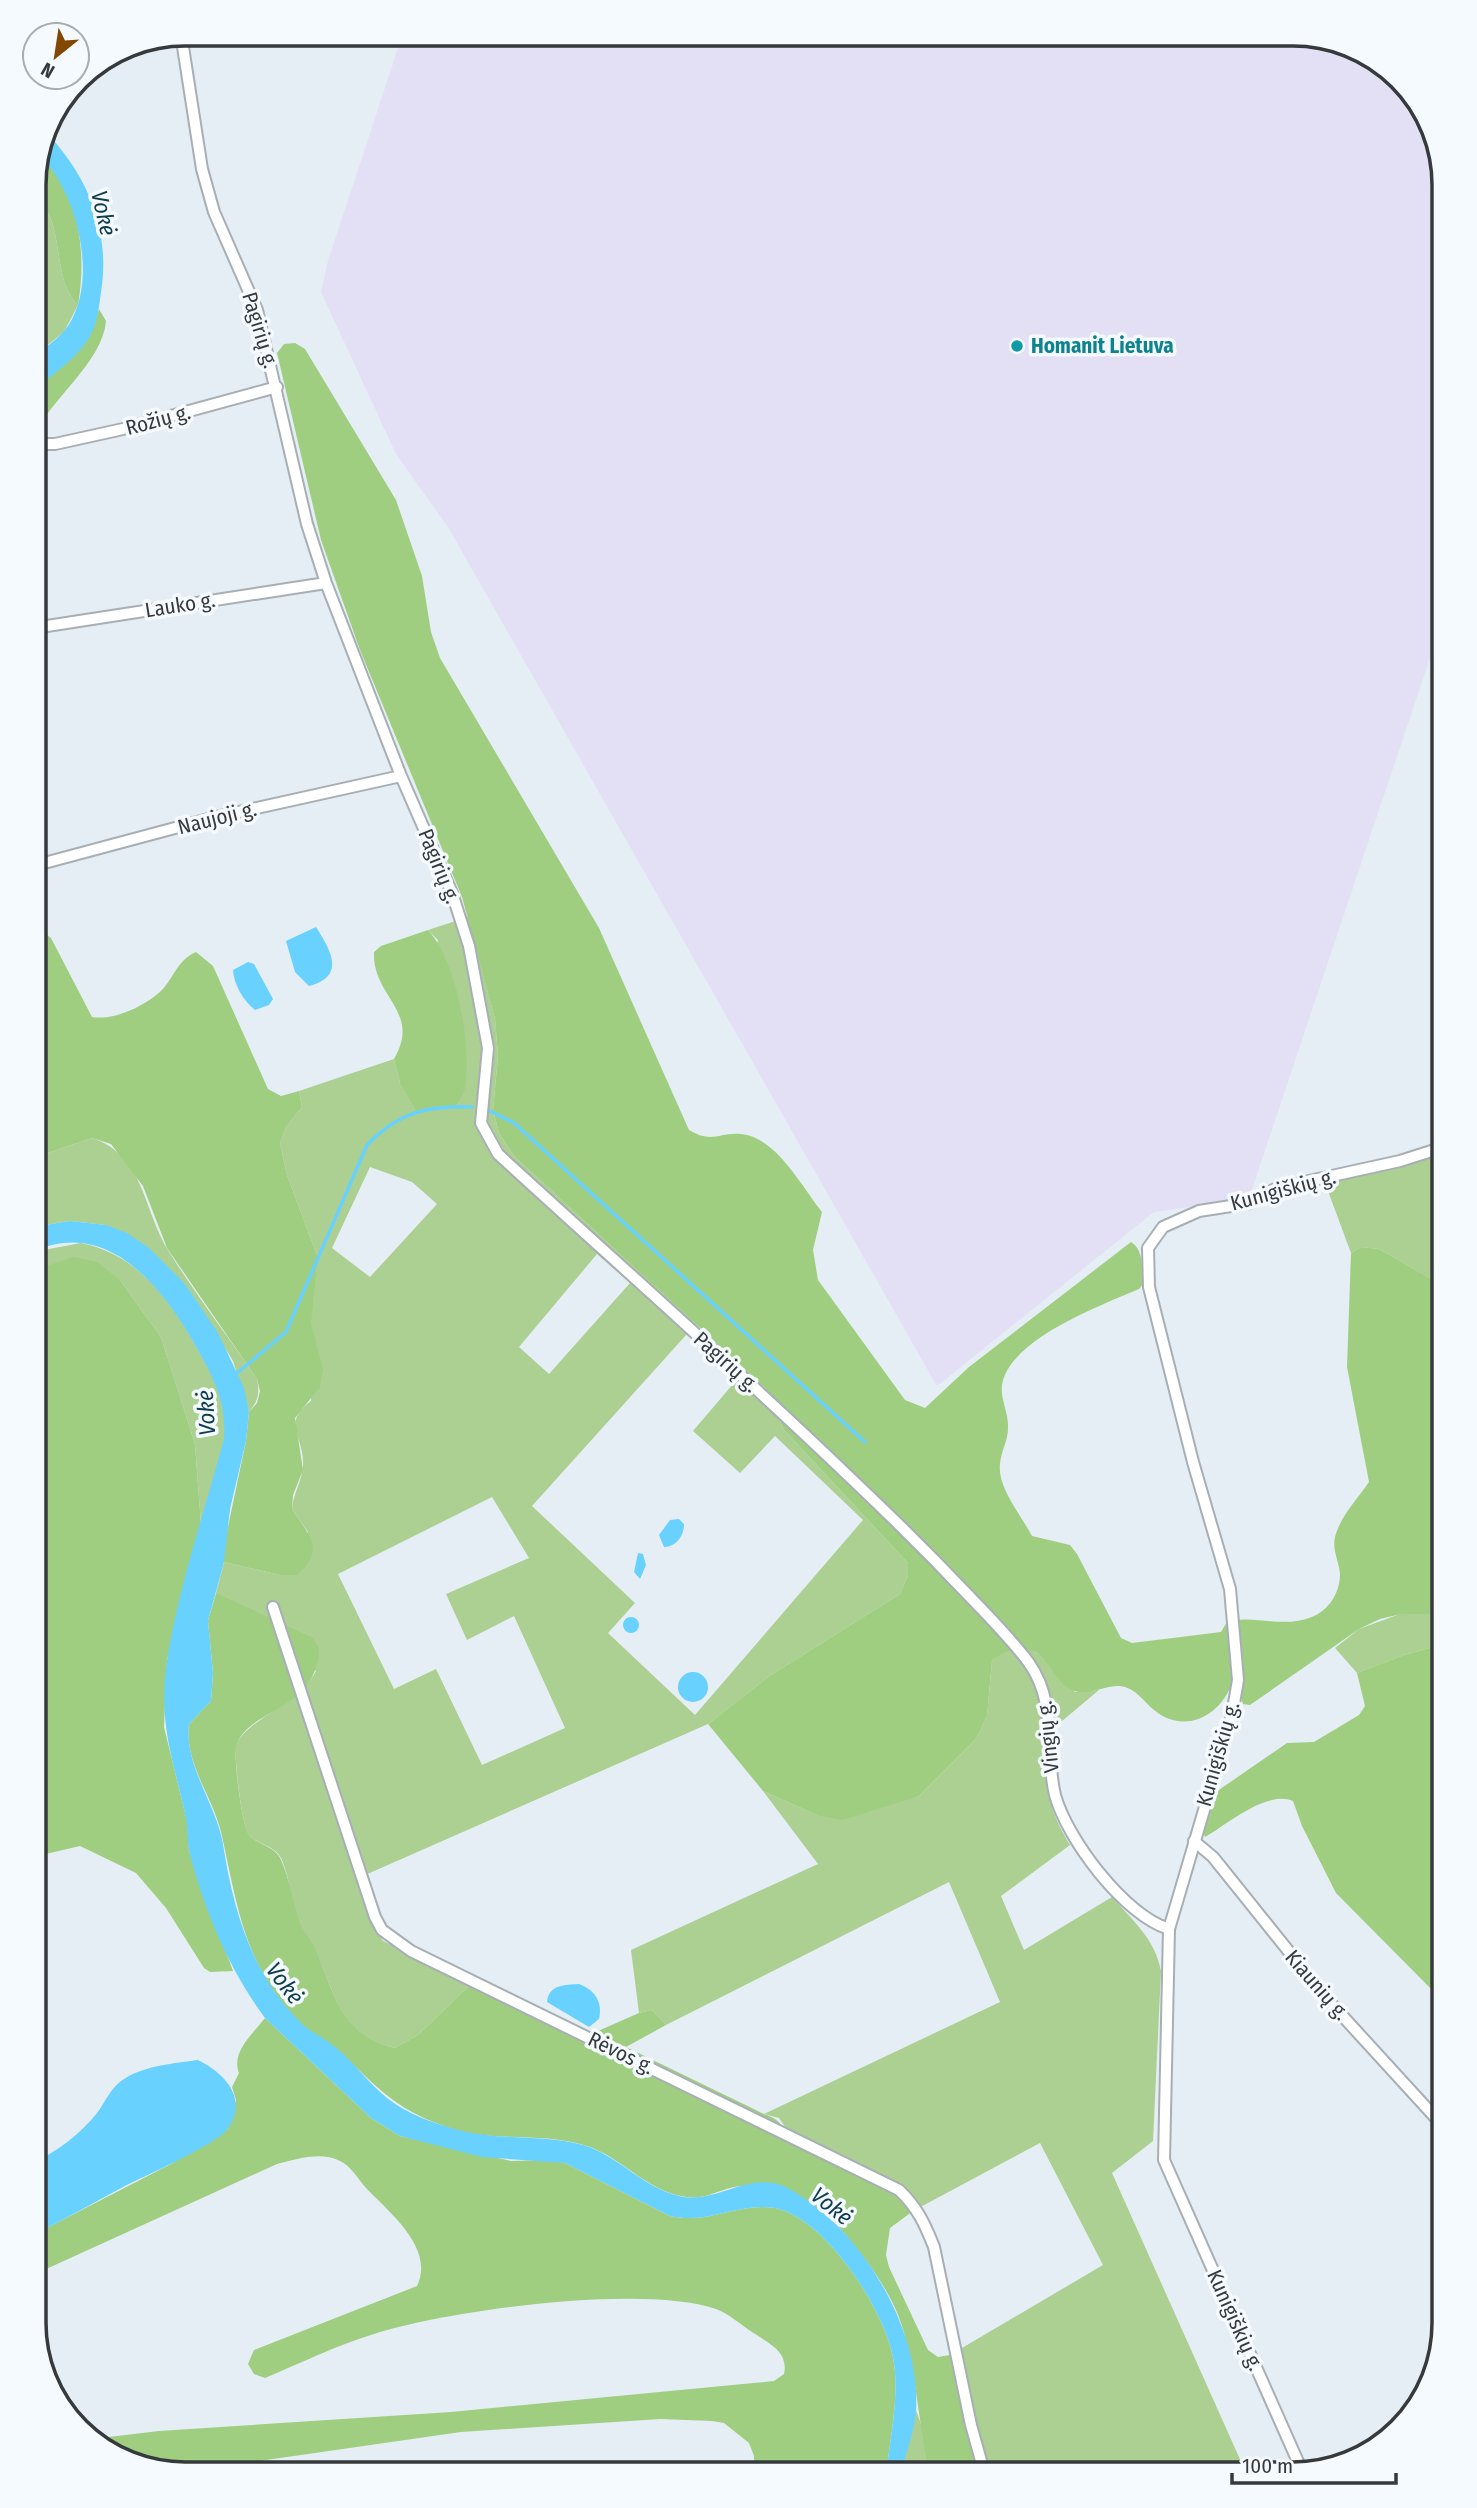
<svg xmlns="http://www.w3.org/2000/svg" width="1477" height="2508" viewBox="0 0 1477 2508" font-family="'Fira Sans Condensed',sans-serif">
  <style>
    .industrial { fill: #e3dff5 }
    .green { fill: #abd092; fill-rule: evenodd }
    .forest { fill: #9fce80 }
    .water { fill: #68d1fe }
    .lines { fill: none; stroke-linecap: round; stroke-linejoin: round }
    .stream { stroke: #68d1fe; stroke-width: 3.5 }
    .street-casing { stroke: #a7afb5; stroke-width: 14 }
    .street { stroke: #fff; stroke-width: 10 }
    .culture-dot { fill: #0f9aa8; stroke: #f5fafe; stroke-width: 2.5 }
    .labels { text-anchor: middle; stroke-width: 7; stroke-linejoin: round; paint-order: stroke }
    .street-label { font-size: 21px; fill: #363a3c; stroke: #f5fafe }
    .culture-label { font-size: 21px; font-weight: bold; fill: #0d838f; stroke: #f5fafe; text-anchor: start }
    .water-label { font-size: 23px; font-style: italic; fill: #0d3d4f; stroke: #f5fafe }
    .rim { fill: none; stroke: #363a3c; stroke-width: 3.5 }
  </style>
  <rect width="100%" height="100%" fill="#e5eef4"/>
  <path class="industrial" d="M403,33L1303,34L1377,59L1428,118L1444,184V616L1249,1198L1154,1212L937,1386L448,527L396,454L321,292L328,261Z"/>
  <path class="green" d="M34,196C68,222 49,276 78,305L64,332L34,356Z
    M468,917L495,1019L498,1056L493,1110L499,1133L514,1156L696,1324L532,1506L635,1603L608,1633L695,1715L863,1520L775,1436L740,1473L693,1431L745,1370L765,1388L784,1430L908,1563V1575L900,1594L771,1675L708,1724L356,1879L370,1920L383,1941L470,1985L418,2035L395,2048C336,2034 336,1991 313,1945C310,1939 304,1934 301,1927C291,1907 291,1881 282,1860C275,1845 260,1846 249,1835C242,1827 234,1758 236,1747C242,1721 298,1706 316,1671L216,1593L224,1562L280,1575L308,1532L292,1509C293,1494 302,1481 303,1466C305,1437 280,1424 311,1401L315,1345L310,1323L318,1258L287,1175L280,1143L286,1127L302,1107L299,1091L394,1059L400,1083L438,940L428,930ZM370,1167L412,1182L437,1204L370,1277L332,1248ZM597,1254L630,1283L549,1374L519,1347ZM492,1497L529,1558L446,1594L467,1640L514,1616L565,1728L482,1765L436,1669L394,1689L338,1574Z
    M92,1138C144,1155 143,1209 168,1250C195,1294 228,1336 257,1379C260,1394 258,1401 249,1412L233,1361L185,1284L106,1225L70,1221L33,1227V1158Z
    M1444,1153V1286L1379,1249L1361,1247L1351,1253L1325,1183Z
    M81,1243C140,1255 171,1302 199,1351C210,1372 225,1396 226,1421C226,1455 210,1492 201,1525L195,1444L161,1337L120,1280L33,1271V1252Z
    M1400,1614H1444V1644L1404,1655L1357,1673L1335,1648L1359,1629Z
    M1029,1648L1042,1656L1075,1692L1099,1690L1043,1737C1046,1783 1045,1804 1070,1845L1001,1896L1024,1950L1112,1897C1133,1921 1155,1939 1161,1971L1153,2141L1112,2173L1247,2475H977L950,2355L1103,2265L1040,2143L913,2211L796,2143L779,2118L764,2114L1000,2002L949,1882L666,2025L652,2010L639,2013L631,1950L818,1864L763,1791L817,1815L919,1796L976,1739L987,1716L992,1661L1002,1651Z
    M916,2410L922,2427L930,2475H901Z"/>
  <path class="forest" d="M38,154C80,192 87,252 78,305C49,276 68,222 34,196Z
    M99,309L106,321C103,361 52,398 34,435V391L90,336Z
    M295,343L305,349L396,500L422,576L431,632L440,658L599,928L689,1130C712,1144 719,1132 741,1134C776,1137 802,1187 822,1212L813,1250L818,1280L905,1400L925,1408L969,1367L1131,1242C1144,1250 1142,1269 1144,1283L1139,1289C1102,1305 1009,1339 1002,1385C1000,1398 1009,1414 1008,1428C1008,1441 1001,1451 1000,1464C997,1487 1021,1515 1032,1536L1070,1545L1077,1554L1121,1638L1132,1643L1221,1632L1227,1622C1253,1614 1283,1629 1312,1617C1329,1610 1340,1593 1340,1574C1339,1561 1332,1550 1335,1537C1340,1517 1358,1498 1369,1482L1347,1367L1351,1253L1361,1247L1379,1249L1444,1286V1614H1401L1380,1619L1359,1629L1250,1705L1243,1704L1241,1697L1229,1690C1215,1719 1182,1733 1154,1710C1143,1701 1136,1688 1120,1686C1104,1685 1087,1697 1072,1690C1051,1681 1048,1646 1020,1649C1007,1651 1002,1652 992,1661L987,1716L976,1739L919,1796L842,1820L817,1815L763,1791L708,1724L771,1675L900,1594L908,1575V1563L784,1430L765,1388L514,1156L499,1133L493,1110L498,1056L495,1019L462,897L360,650L321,540L277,353L284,344Z
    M1444,919V1010L1436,942Z
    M33,924L51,938L92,1017C115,1021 147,1005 163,989C175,975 178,960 196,952L213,966L268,1089L281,1096L299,1091L302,1107L286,1127L280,1143L287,1175L318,1258L311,1323L323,1369L320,1387L295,1418L303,1470L293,1495L292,1509C308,1534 327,1550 297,1575H280L224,1562V1546L246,1441L249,1412L257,1403L260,1391L257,1379L167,1248L143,1186L111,1144L92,1138L33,1158Z
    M428,930C457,961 472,1046 465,1088C464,1095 458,1101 455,1107L417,1112L400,1083L394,1059C422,1011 372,997 374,952L381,946Z
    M73,1257L97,1262L120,1280L161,1337L195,1444L201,1525L167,1660L164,1727L187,1821L189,1851L233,1971L210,1972L204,1968L166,1908L136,1873L80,1846L33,1857V1271Z
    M216,1593L313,1638L319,1648C318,1713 242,1709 236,1749C234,1761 242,1829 250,1836C262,1847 276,1846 282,1862C290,1881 293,1903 300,1923C303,1932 310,1938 314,1946C335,1992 338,2034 395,2048L418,2035L470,1985L582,2038L639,2013L652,2010L666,2025L626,2047L764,2114C787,2121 783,2136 800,2145C838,2166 882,2180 913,2211L890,2228L886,2255L889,2267L928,2350L938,2357L950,2355L977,2475H930C919,2428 917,2379 904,2333C896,2301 874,2270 854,2245C844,2233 833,2219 821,2210C812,2204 751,2185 740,2186C716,2189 705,2203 676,2195C643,2186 620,2157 587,2146C545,2132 499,2142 456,2130C398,2112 381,2091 339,2051C327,2040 311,2034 300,2023C243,1964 238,1907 221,1832C212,1795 184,1763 189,1724L211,1701L213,1673L208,1621Z
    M1444,1644V2002L1336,1893L1302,1826L1293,1801C1266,1790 1228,1824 1205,1837L1203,1831L1213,1794L1287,1743L1314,1742L1359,1715L1365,1706L1357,1673L1404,1655Z
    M265,2018L371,2118L400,2136L511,2161L547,2160L565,2163L670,2216C709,2225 738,2202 775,2208C826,2218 888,2314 894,2363C899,2400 890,2438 886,2475H754V2456L749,2443L724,2423L712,2421L660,2419L461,2432L218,2467L159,2469L101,2450L92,2439L159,2431L451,2412L774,2381L784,2374C789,2351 768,2343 752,2332C740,2324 729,2314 716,2309C642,2284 450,2310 374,2334C337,2345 301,2363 265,2378L254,2374L248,2364L254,2350L417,2286C435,2248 390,2213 366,2188C359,2180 350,2165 340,2161C321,2151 296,2159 277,2164L33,2275V2235L171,2164L228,2129L236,2100L232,2087L239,2073C231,2052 252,2035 265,2018Z"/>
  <path class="water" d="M44,130C87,174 111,230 101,292C99,306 98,321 91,334C80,357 52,374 34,391V356C48,345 64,336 72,319C97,272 76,189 38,154Z
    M316,927C330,949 347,976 309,986L295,972L286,941Z
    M248,962L254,964L273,999L269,1005L255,1010C243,1000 234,985 233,970Z
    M70,1221L106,1225L127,1233L149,1248L185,1284L218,1333L244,1388L249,1412L246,1441L230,1509L224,1562L208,1621L213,1673L211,1701L189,1724C184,1766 216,1803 223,1844C233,1910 252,1975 301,2023C311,2033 325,2038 335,2047C354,2062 368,2083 387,2098C407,2114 433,2123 458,2130C499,2141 542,2134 583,2145C618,2155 642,2187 679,2196C712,2204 740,2178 773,2183C785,2185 795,2192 805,2199C867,2240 921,2334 916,2410C915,2431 905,2454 901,2475H886C890,2438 899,2400 894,2363C888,2314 826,2218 775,2208C738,2202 709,2225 670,2216L565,2163L482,2157L400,2136L371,2118L265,2018C229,1969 206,1914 190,1855C187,1843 188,1830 186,1818C173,1758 158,1724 167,1661C178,1589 205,1510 224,1439C227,1401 212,1375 194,1343C162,1287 107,1217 33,1252V1227Z
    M679,1519L684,1524C684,1536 676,1547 664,1547L659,1535L670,1520Z
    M638,1553L643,1554L646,1565L640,1579L634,1572Z
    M623 1625a8 8 0 1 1 16 0a8 8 0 1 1-16 0Z
    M678 1687a15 15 0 1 1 30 0a15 15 0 1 1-30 0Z
    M579,1984C595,1990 603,2002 599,2019L589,2027L547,2002C549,1984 565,1985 579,1984Z
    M198,2060C224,2073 248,2097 229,2127C219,2144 144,2176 123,2187C93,2203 63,2220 33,2235V2163C58,2151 80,2134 97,2113C106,2101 111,2087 124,2079C143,2066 176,2063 198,2060Z"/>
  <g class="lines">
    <path class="stream" d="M490,1111L514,1123L865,1442
      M236,1374L286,1332L367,1145C399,1112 428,1105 472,1107"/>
    <g class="street-casing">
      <path id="street" d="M181,34L202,169L214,212L257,310L307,524L326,583L401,776L452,893L469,946L488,1048L481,1123L498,1154C619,1265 742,1373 860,1487C899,1524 936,1561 972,1599C992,1620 1012,1640 1029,1663C1058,1704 1044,1750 1055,1795C1067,1839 1124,1915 1169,1929
        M37,444H55L123,429L277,387
        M34,628L326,583
        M33,866L216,817L401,776
        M273,1607L375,1917L382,1930L411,1951L899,2190C917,2207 925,2224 934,2247L971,2425L985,2475
        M1194,1841L1213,1857L1327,1999L1444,2127
        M1303,2473L1164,2160L1169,1929L1232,1715L1238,1680L1230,1589L1193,1462L1149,1287L1148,1248L1163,1227L1199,1211L1250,1203L1277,1188L1400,1161L1444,1147"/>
    </g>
    <use href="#street" class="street"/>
  </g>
  <circle class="culture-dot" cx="1017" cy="346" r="7"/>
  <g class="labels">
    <g class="street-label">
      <text transform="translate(260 330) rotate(73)" y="7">Pagirių g.</text>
      <text transform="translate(158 420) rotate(-15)" y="7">Rožių g.</text>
      <text transform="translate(180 605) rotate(-9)" y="7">Lauko g.</text>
      <text transform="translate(217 818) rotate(-14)" y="7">Naujoji g.</text>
      <text transform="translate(439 866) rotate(68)" y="7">Pagirių g.</text>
      <text transform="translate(1283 1190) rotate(-15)" y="7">Kunigiškių g.</text>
      <text transform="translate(726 1362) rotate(42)" y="7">Pagirių g.</text>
      <text transform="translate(1048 1737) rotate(-96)" y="7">Vingių g.</text>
      <text transform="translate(1218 1754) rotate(-74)" y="7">Kunigiškių g.</text>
      <text transform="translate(1317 1985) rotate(49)" y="7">Kiaunių g.</text>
      <text transform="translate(621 2053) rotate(26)" y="7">Rėvos g.</text>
      <text transform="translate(1235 2320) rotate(66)" y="7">Kunigiškių g.</text>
    </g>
    <g class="culture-label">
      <text x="1031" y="353">Homanit Lietuva</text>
    </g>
    <g class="water-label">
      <text transform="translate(104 213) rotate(77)" y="8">Vokė</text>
      <text transform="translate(206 1413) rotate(-93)" y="8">Vokė</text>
      <text transform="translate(285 1983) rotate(53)" y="8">Vokė</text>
      <text transform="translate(832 2206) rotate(39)" y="8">Vokė</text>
    </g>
  </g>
  <path d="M0 0H1477V2508H0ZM185 46H1293A139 139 0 0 1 1432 185V2323A139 139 0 0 1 1293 2462H185A139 139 0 0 1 46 2323V185A139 139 0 0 1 185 46Z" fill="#f5fafe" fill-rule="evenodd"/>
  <path class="rim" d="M185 46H1293A139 139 0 0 1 1432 185V2323A139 139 0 0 1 1293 2462H185A139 139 0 0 1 46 2323V185A139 139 0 0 1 185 46Z"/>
  <g transform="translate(56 56) rotate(210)"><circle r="33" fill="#f5fafe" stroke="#a9adb0" stroke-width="2"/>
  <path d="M0-5L12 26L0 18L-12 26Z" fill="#834800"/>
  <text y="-10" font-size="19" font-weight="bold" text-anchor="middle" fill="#363a3c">N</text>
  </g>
  <path d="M1232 2473v10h164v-10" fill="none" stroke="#363a3c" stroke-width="3.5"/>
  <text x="1242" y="2473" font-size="21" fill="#363a3c" stroke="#f5fafe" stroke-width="5" paint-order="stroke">100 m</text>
</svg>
